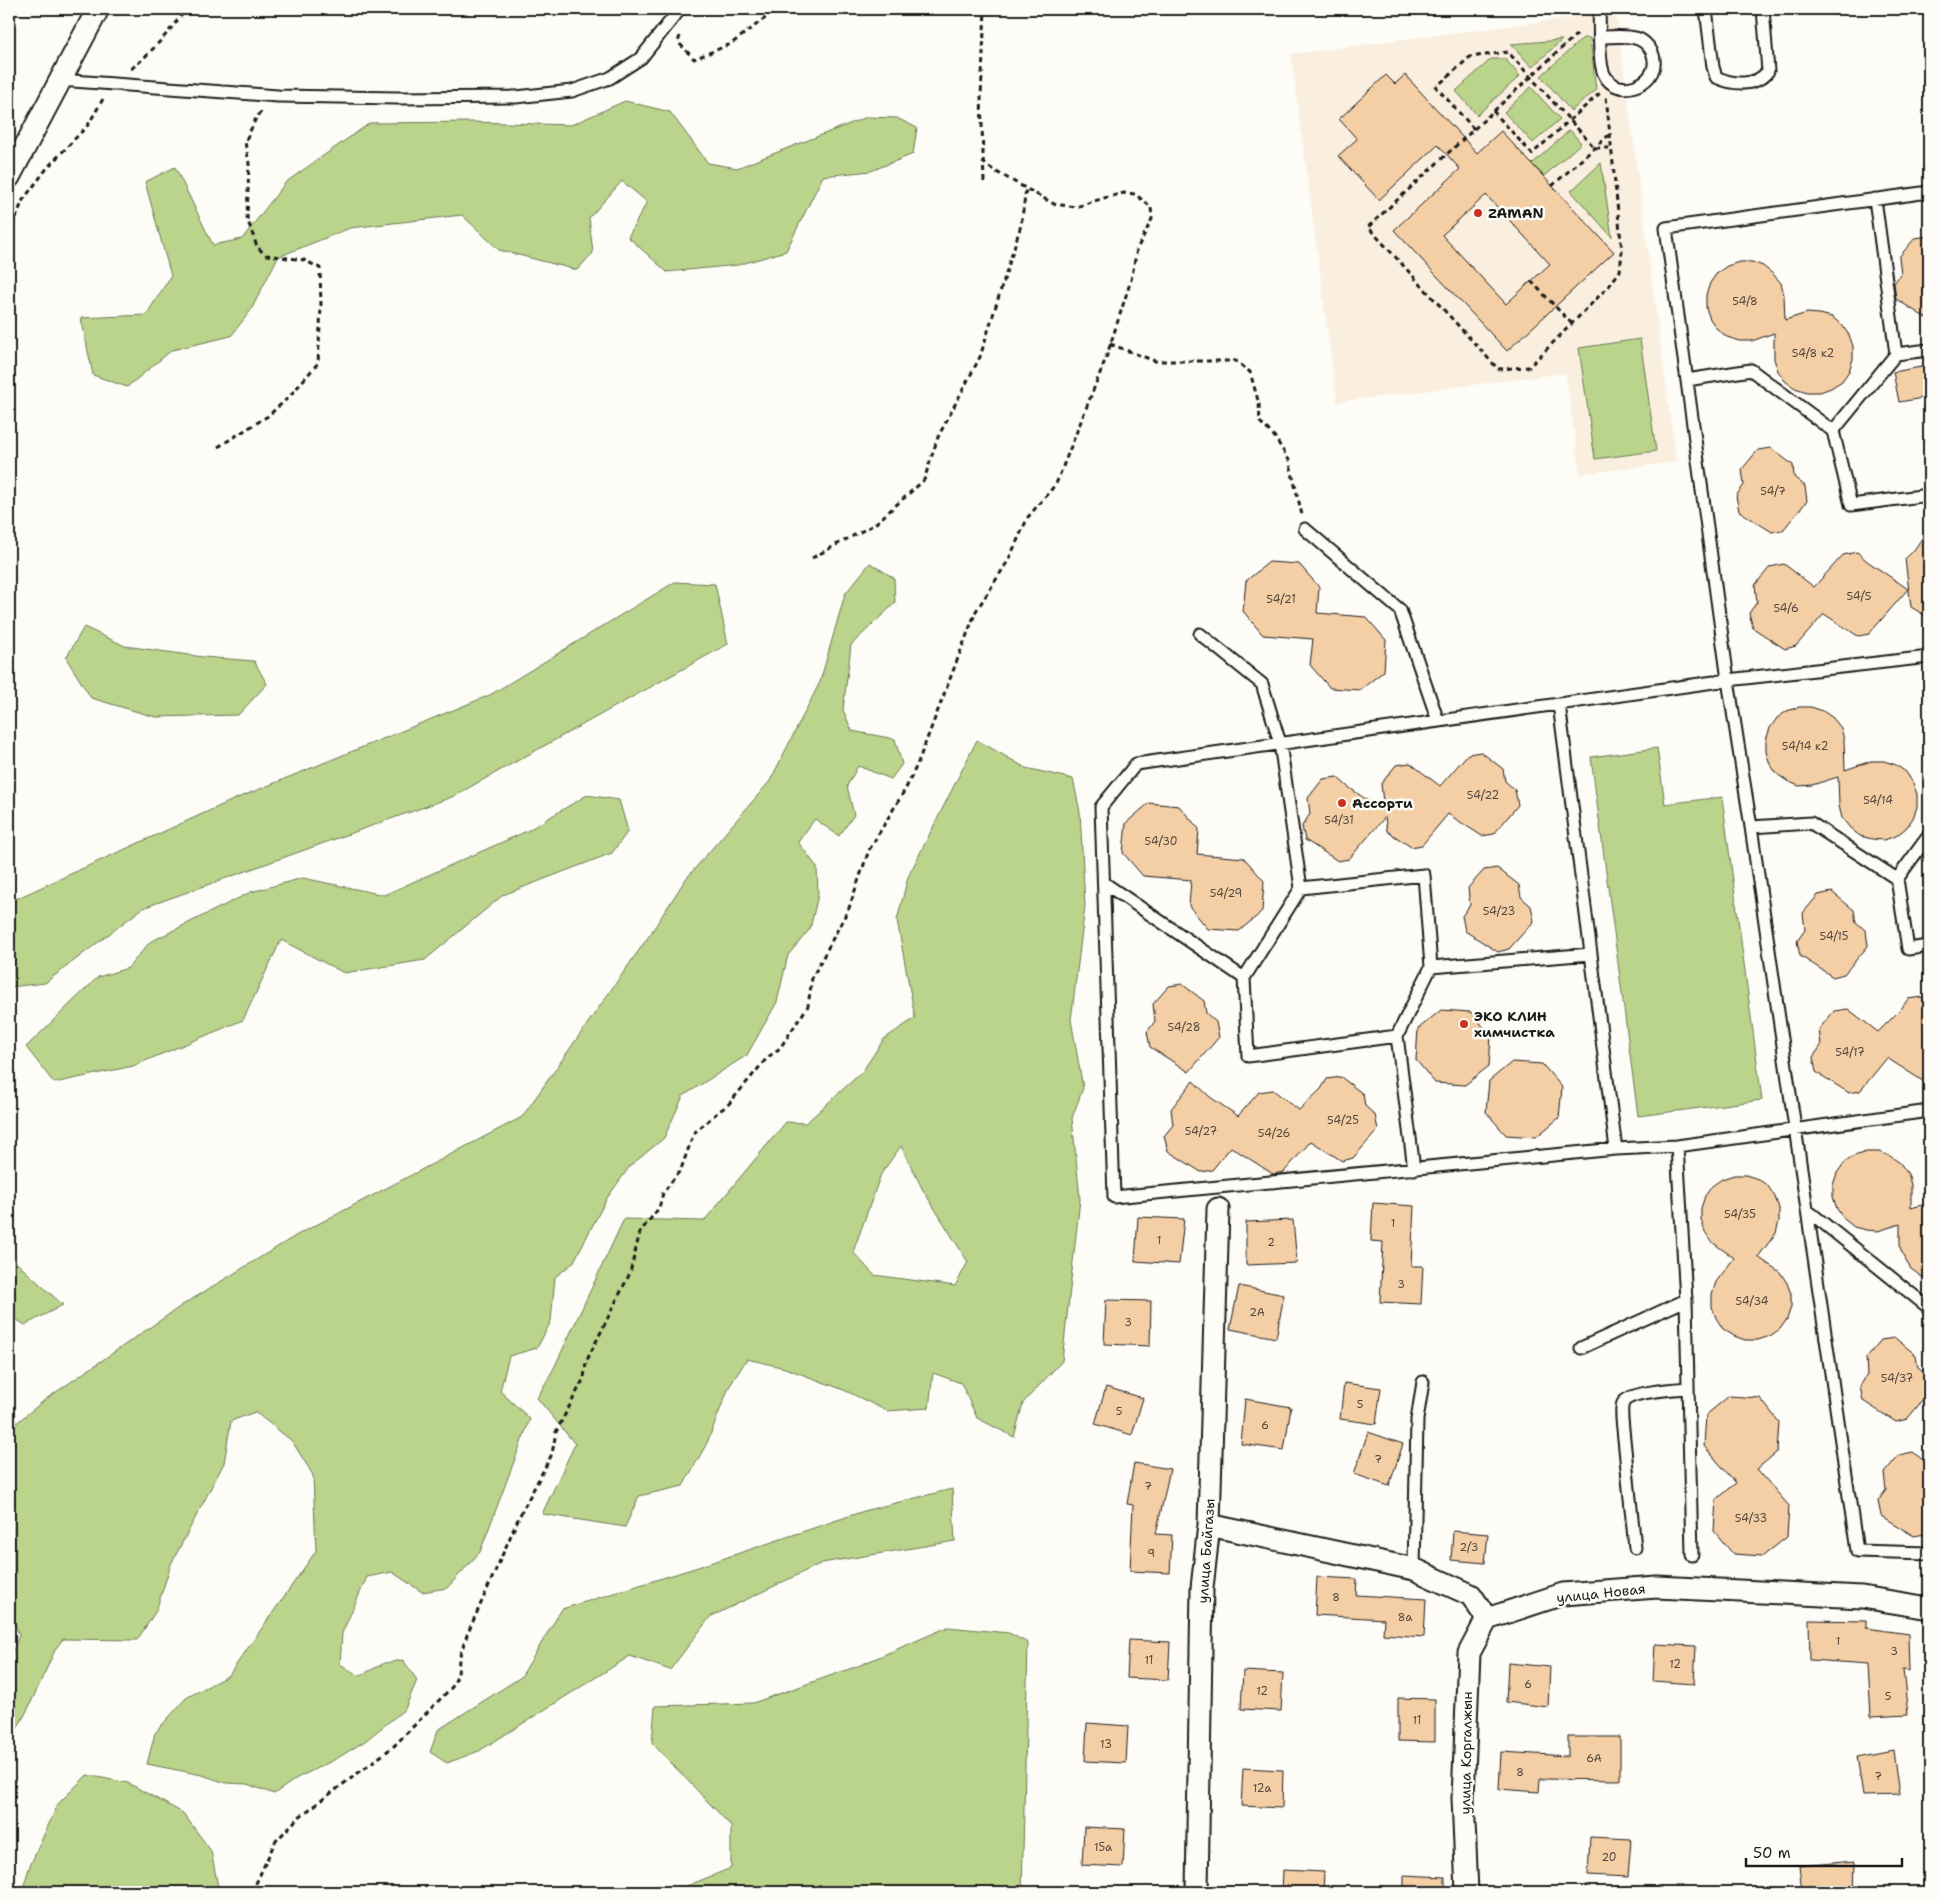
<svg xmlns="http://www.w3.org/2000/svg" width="1938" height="1901" viewBox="0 0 1938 1901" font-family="'Shantell Sans',sans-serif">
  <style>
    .built { fill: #faeede }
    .green { fill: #bad48b; stroke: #6b7854; fill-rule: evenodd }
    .building { fill: #f4cea4; stroke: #1c1c1c; fill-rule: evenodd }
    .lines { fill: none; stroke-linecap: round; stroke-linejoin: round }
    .service-casing { stroke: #1c1c1c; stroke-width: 15 }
    .minor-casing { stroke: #1c1c1c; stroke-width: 25 }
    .path { stroke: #1c1c1c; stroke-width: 3; stroke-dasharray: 5 4; stroke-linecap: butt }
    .service { stroke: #fdfcf7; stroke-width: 11 }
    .minor { stroke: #fdfcf7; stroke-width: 21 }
    .poi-dot { fill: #c8321e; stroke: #fdfcf7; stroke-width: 2 }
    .labels { text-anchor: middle; stroke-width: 5; stroke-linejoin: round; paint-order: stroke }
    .number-label { font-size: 11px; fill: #52483e }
    .poi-label { font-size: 14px; font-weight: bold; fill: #1c1c1c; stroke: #fdfcf7; text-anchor: start }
    .street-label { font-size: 14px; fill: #1c1c1c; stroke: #fdfcf7 }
  </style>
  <rect width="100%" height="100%" fill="#fdfcf7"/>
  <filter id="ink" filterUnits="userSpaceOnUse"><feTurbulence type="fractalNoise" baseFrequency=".02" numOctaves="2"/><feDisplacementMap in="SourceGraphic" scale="10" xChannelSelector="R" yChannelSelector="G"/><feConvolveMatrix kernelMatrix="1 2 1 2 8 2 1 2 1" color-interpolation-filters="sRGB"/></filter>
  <g filter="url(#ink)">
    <path class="built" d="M1616,12L1676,462L1580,474L1566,373L1337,402L1291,54Z"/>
    <path class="green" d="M1583,38H1590L1596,90L1571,111L1541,76Z
      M1562,40L1532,67L1511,44Z
      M1491,59H1505L1520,76L1477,115L1456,91Z
      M1531,87L1560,119L1533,143L1504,112Z
      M625,101L670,112L708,163L737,168L867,117L897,118L917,128L913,154L871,171L823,176L786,251L738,265L667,272L628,237L647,202L622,181L589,218L593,253L577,270L499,250L462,215L350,228L278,257L251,310L231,336L172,350L127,387L93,375L81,318L146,315L171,276L145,182L175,167L213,245L242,239L286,182L370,123L473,122L571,125Z
      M1570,130L1581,143L1544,176L1532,164Z
      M1601,163L1612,237L1571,191Z
      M1640,339L1656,451L1595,459L1579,348Z
      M870,563L894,578L895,603L851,645L843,710L852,731L895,739L902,764L891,779L858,766L847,786L854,815L839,836L815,819L798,842L817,867L818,895L810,929L788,955L777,1002L747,1055L683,1096L664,1138L630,1166L607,1198L573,1263L555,1277L551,1321L537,1348L509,1356L500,1391L530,1419L480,1552L447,1588L422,1592L392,1572L367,1577L342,1633L340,1664L359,1676L385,1663L403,1660L417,1680L405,1709L365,1741L336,1759L297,1778L274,1794L247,1784L226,1783L202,1775L147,1764L155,1733L186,1698L229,1675L316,1551L313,1475L292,1441L255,1412L231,1421L224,1463L171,1564L156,1611L137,1640L63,1639L56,1648L28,1709L9,1743V1661L19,1635L9,1608V1429L46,1399L184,1304L297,1235L522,1117L649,936L685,880L770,781L820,682L845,594Z
      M675,582L715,584L728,644L452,797L143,908L45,983L9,987V902L233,800L490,695Z
      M84,627L125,646L203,657L254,661L267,684L238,715L155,717L91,698L66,658Z
      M977,740L1026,768L1073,779L1080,812L1085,906L1071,1020L1083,1088L1072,1118L1080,1199L1062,1361L1023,1403L1014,1437L977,1418L961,1383L933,1373L929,1408L887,1411L844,1390L785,1368L747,1359L729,1387L707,1443L683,1486L639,1496L625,1527L542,1514L575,1444L537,1398L554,1368L624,1219L704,1221L786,1122L806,1123L862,1072L884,1039L915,1018L897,920L908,877ZM901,1146L923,1190L968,1262L955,1286L874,1275L853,1252L881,1174Z
      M1657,748L1665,804L1722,797L1762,1100L1638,1116L1591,757Z
      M587,795L619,800L628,831L612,853L503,895L425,960L344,973L281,940L243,1020L133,1066L54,1083L26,1047L98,977L128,968L150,942L251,892L303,878L384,895L527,831Z
      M9,1256L63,1305L25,1325L9,1315Z
      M952,1489L955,1541L822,1563L710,1617L670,1670L630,1656L479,1751L447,1763L430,1752L438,1730L521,1677L562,1609L695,1568L867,1510Z
      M948,1627L1009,1633L1028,1643L1022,1892H672L731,1868V1826L652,1743L655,1706L753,1703L858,1666Z
      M87,1775L128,1783L183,1813L211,1851L219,1892H22L29,1868L58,1804Z"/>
    <path class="building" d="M1386,75L1395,84L1405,75L1477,153L1501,131L1614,252L1507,351L1394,230L1460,169L1438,145L1379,200L1338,156L1357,139L1339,119ZM1486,195L1550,264L1506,304L1442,235Z
      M1929,236V320L1896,299L1894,283L1901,274L1899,257L1915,238Z
      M1739,262H1752L1763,266L1773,274L1781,283L1784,295L1785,320L1807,313L1820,314L1832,317L1842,325L1849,335L1853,346V359L1849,371L1842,381L1831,388L1820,392H1807L1795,388L1785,381L1778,371L1774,359V333L1752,341H1739L1727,337L1717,329L1710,319L1706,308V295L1710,283L1717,273L1727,266Z
      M1927,366L1929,379V397L1899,402L1893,372Z
      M1771,448L1793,465L1794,477L1805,486L1807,501L1783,530L1772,532L1739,511L1736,496L1744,485L1742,469L1758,450Z
      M1929,528V618L1911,607L1905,559L1914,550Z
      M1857,552L1867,561L1908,589L1869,634L1858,636L1824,614L1796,646L1785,649L1753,628L1749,613L1757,602L1755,585L1770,567L1784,564L1814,587L1843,555Z
      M1269,562L1299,564L1319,587L1317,613L1366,617L1386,640L1384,671L1360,690L1330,688L1310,665L1313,639L1263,635L1243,611L1246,581Z
      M1799,707H1811L1823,711L1833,718L1841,728L1844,740L1845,770L1871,761H1884L1896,765L1906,772L1913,783L1917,794V807L1913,818L1906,828L1896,836L1884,840L1872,839L1860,836L1850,828L1842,818L1839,806L1838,777L1812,785L1799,786L1787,781L1777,774L1770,764L1766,752V740L1770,728L1777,718L1787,711Z
      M1481,752L1503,769L1505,781L1515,790L1518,805L1494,834L1482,836L1448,814L1422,845L1411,847L1387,831L1385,817L1349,859L1338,861L1305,840L1302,826L1310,814L1308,798L1323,779L1337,777L1347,786L1384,812L1381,784L1396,765L1410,763L1440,786L1468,754Z
      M1149,803L1179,806L1199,829L1197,854L1244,858L1264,881L1262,912L1239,931L1208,929L1189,906L1191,880L1143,876L1123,853L1126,823Z
      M1497,868L1519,885L1521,897L1531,906L1534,921L1509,949L1498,952L1465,931L1462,916L1470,905L1468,888L1484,870Z
      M1832,892L1854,910L1856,922L1866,931L1868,946L1844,974L1833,977L1800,956L1797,941L1805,930L1803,913L1818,895Z
      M1182,984L1204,1001L1206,1013L1216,1022L1219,1037L1189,1072L1150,1047L1147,1032L1155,1021L1153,1004L1169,986Z
      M1922,997L1929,1004V1085L1887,1058L1860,1091L1849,1093L1816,1072L1813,1057L1821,1046L1819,1029L1834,1011L1848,1009L1878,1032L1901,1009L1908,999Z
      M1441,1010L1471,1012L1491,1036L1489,1066L1465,1085L1435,1083L1416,1060L1418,1029Z
      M1512,1062L1542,1064L1562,1087L1559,1118L1536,1137L1506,1135L1486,1112L1489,1081Z
      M1341,1077L1363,1094L1365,1106L1375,1115L1378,1130L1353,1158L1342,1161L1311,1141L1284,1172L1273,1174L1231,1147L1212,1170L1201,1172L1168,1151L1164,1136L1173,1125L1171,1109L1193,1081L1210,1097L1238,1116L1259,1092L1273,1090L1299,1110L1321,1089L1327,1079Z
      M1866,1152H1879L1890,1156L1900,1163L1908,1174L1911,1185V1208L1929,1203V1282L1911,1269L1904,1258L1900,1247V1224L1878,1231L1866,1230L1854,1227L1844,1219L1837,1209L1833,1197V1185L1837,1173L1844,1163L1854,1156Z
      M1734,1175H1746L1758,1179L1768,1186L1775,1197L1779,1208V1221L1776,1233L1758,1257L1780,1272L1787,1283L1791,1294V1307L1787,1319L1780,1329L1770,1336L1758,1340H1745L1734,1336L1723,1329L1716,1318L1712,1307V1294L1716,1282L1734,1258L1712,1242L1705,1232L1701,1220V1208L1705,1196L1712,1186L1722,1179Z
      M1373,1203L1414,1206L1411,1266H1423L1421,1304L1380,1302L1383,1242L1371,1241Z
      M1138,1217L1184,1219L1179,1264L1135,1261Z
      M1293,1220L1297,1263L1246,1265V1222Z
      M1239,1286L1284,1295L1276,1338L1230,1329Z
      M1106,1300L1151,1301L1150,1346L1104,1344Z
      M1895,1338L1916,1355L1918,1367L1929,1376V1393L1907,1419L1896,1422L1863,1401L1860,1386L1867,1375L1866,1358L1881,1340Z
      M1344,1383L1381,1388L1376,1424L1340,1419Z
      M1106,1387L1143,1398L1132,1435L1095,1424Z
      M1729,1396L1760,1398L1779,1422L1777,1452L1757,1469L1789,1506L1787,1537L1763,1556L1733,1554L1714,1531L1716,1500L1736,1483L1704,1446L1706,1415Z
      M1245,1399L1291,1407L1284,1450L1241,1444Z
      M1368,1432L1403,1444L1389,1486L1354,1474Z
      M1913,1452L1929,1465V1529L1925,1534L1914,1536L1881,1516L1878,1501L1886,1490L1884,1473L1899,1455Z
      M1134,1463L1170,1469L1156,1534L1172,1535L1170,1573L1130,1571L1133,1505L1127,1504Z
      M1453,1531L1488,1534L1485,1563L1451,1560Z
      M1317,1577L1357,1579L1356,1595L1426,1599L1424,1637L1383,1634L1384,1619L1315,1615Z
      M1809,1620L1866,1621V1628L1908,1634L1909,1671L1903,1670L1908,1715L1871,1717L1868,1664L1810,1660Z
      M1129,1640L1170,1642L1168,1680L1127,1678Z
      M1655,1644L1696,1646L1694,1684L1653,1681Z
      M1508,1663L1550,1667L1548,1707L1506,1702Z
      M1243,1671L1283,1673L1281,1711L1241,1709Z
      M1398,1698L1435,1699V1742L1398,1741Z
      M1087,1723L1128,1726L1126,1763L1085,1761Z
      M1568,1737H1620V1780L1540,1779L1539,1792L1499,1789L1501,1752L1568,1756Z
      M1893,1750L1899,1795L1863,1796L1857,1757Z
      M1243,1768L1283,1770L1282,1808L1241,1806Z
      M1084,1827L1125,1829L1123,1867L1082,1865Z
      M1590,1837L1631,1839L1628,1877L1588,1875Z
      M1855,1861L1854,1892H1802L1799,1866Z
      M1283,1870L1324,1872L1323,1892H1282Z
      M1404,1875L1445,1877V1892H1404Z"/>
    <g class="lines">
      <g class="service-casing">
        <path id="service" d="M1599,9C1600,24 1598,62 1604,74C1617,102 1665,83 1652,52C1649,46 1642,39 1635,38C1624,35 1612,37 1601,37
          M1706,9L1713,67L1716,77C1733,85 1756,87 1768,71L1763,9
          M59,80L278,96L398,98L516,97L572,91L610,78L641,58L680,9
          M1929,192L1666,228L1728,680L1136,764L1101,807L1114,1197L1616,1149L1677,1146L1929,1111
          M1875,199L1896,354
          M1929,350L1896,354L1833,431L1851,505L1929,495
          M1687,380L1751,370L1833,431
          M1305,529L1400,610L1438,721
          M1200,634L1262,684L1280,743L1301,888L1424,875L1431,967L1397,1036L1248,1056L1244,978L1301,888
          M1929,657L1728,680L1751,827L1857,1551L1929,1553
          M1559,704L1616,1149
          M1751,827L1811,823L1897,879
          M1929,835L1897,879L1908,949L1929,946
          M1104,883L1244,978
          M1431,967L1591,954
          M1397,1036L1414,1169
          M1677,1146L1686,1300L1692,1555
          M1807,1210L1929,1308
          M1581,1348L1686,1300
          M1635,1548L1622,1419C1622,1415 1621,1407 1623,1403C1629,1392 1675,1389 1688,1388
          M1414,1569L1417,1420L1423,1382"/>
      </g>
      <g class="minor-casing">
        <path id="minor" d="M9,177L98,9
          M1209,1525L1414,1569L1471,1595L1487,1619L1563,1594L1657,1587L1862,1597L1929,1608
          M1197,1892L1202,1588L1209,1525L1218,1209
          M1467,1892L1463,1798L1469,1653L1487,1619"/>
      </g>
      <path class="path" d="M1577,34L1368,227L1498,369L1529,367L1609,286L1620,271L1622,251L1606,96
        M680,36L678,42L694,59L731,44L777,9
        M131,69C153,51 169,32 186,9
        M1493,111L1532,154L1600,93
        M1474,129L1436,87L1470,57L1508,52L1595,148H1611
        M984,182L981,97L985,9
        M1552,186L1609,135
        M9,235L23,200L48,167L88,125L103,99
        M1531,281L1572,324
        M1110,344L1155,361H1236L1250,372L1259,404L1260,422L1274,436L1289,460L1302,515
        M218,447L268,416L289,397L318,363L321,307L320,268L304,260L266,255L257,247L247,218L249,163L245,142L257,116L263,110
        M812,558L875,524L924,480L938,437L980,357L1021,225L1026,189
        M252,1892L275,1842L299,1817L393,1747L452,1687L458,1675L459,1658L467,1635L519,1517L552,1454L556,1432L584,1378L586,1362L630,1273L640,1232L659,1208L663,1193L681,1169L694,1133L719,1111L727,1106L767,1058L780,1048L808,1006L812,978L849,908L869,850L906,788L917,765L976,611L1008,561L1028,517L1056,484L1106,358L1131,280L1137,249L1152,219L1151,207L1135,194L1124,193L1104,198L1076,207L1054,204L993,170L984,163"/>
      <use href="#service" class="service"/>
      <use href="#minor" class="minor"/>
    </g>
  </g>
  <g class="poi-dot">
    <circle cx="1478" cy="213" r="5"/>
    <circle cx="1342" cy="803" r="5"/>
    <circle cx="1464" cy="1024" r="5"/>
  </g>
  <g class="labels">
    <g class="number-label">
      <text x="1745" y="305">54/8</text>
      <text x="1813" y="357">54/8 к2</text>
      <text x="1773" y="495">54/7</text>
      <text x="1859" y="600">54/5</text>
      <text x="1281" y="603">54/21</text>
      <text x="1786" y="612">54/6</text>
      <text x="1805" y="750">54/14 к2</text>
      <text x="1483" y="799">54/22</text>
      <text x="1878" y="804">54/14</text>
      <text x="1339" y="824">54/31</text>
      <text x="1161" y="845">54/30</text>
      <text x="1226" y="897">54/29</text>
      <text x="1499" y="915">54/23</text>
      <text x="1834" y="940">54/15</text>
      <text x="1184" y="1031">54/28</text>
      <text x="1850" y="1056">54/17</text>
      <text x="1343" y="1124">54/25</text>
      <text x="1201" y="1135">54/27</text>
      <text x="1274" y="1137">54/26</text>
      <text x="1740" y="1218">54/35</text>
      <text x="1393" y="1227">1</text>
      <text x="1159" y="1244">1</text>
      <text x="1271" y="1246">2</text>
      <text x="1401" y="1288">3</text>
      <text x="1752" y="1305">54/34</text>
      <text x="1257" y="1316">2А</text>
      <text x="1128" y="1326">3</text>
      <text x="1897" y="1382">54/37</text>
      <text x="1360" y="1408">5</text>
      <text x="1119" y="1415">5</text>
      <text x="1265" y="1429">6</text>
      <text x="1378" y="1463">7</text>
      <text x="1148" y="1490">7</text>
      <text x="1751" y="1522">54/33</text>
      <text x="1469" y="1551">2/3</text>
      <text x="1151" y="1557">9</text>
      <text x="1336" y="1601">8</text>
      <text x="1405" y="1621">8а</text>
      <text x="1838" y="1645">1</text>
      <text x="1894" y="1655">3</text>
      <text x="1149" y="1664">11</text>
      <text x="1675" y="1668">12</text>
      <text x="1528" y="1688">6</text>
      <text x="1262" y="1695">12</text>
      <text x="1888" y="1700">5</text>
      <text x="1417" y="1724">11</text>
      <text x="1106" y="1748">13</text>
      <text x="1594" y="1762">6А</text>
      <text x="1520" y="1776">8</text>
      <text x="1878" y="1780">7</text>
      <text x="1262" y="1792">12а</text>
      <text x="1103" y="1851">15а</text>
      <text x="1609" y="1861">20</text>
    </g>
    <g class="poi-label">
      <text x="1488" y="218">ZAMAN</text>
      <text x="1352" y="808">Ассорти</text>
      <text x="1474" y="1021">ЭКО КЛИН<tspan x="1474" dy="16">химчистка</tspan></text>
    </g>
    <g class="street-label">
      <text transform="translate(1206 1551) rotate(-86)" y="5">улица Байгазы</text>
      <text transform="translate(1601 1593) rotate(-6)" y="5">улица Новая</text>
      <text transform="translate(1466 1753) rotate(-89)" y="5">улица Коргалжын</text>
    </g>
  </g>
  <rect width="1938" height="1901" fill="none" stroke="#fdfcf7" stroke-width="30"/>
  <rect x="15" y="15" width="1908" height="1871" fill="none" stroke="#1c1c1c" stroke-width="2" filter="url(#ink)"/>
  <path d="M1746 1858v8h156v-8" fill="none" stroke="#1c1c1c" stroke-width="2.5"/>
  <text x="1753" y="1858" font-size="15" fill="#1c1c1c" stroke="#fdfcf7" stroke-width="4" paint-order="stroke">50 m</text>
</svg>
